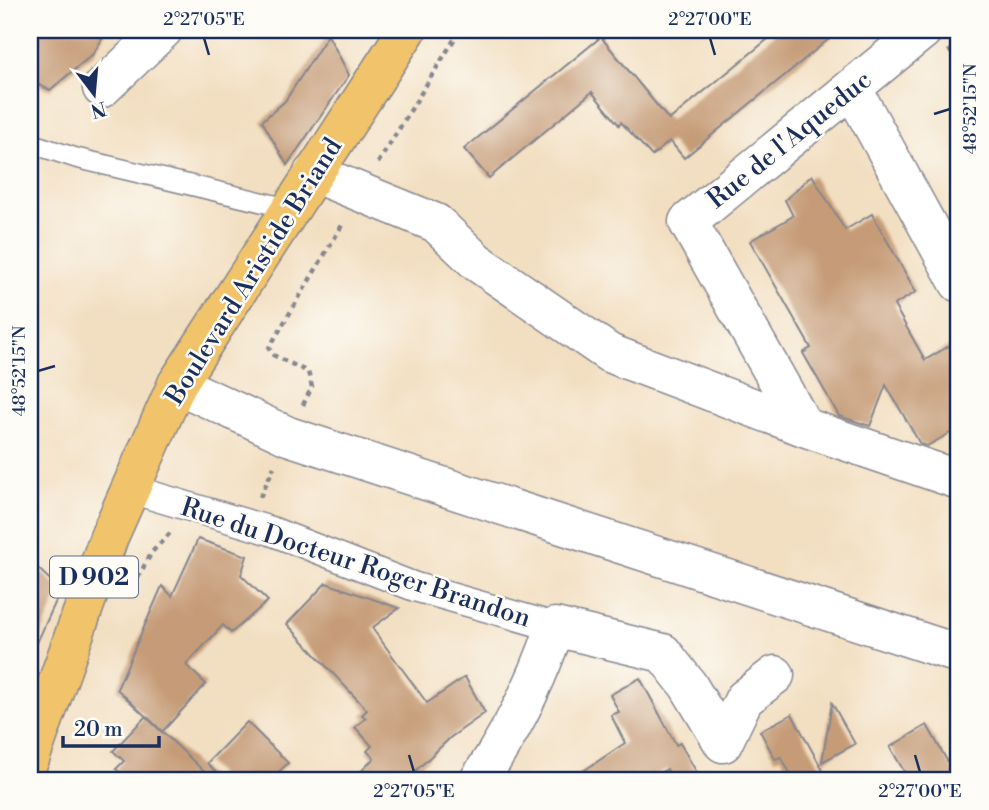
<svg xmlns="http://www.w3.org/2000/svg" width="989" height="810" viewBox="0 0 989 810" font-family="'Libre Bodoni',serif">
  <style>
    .building { fill: #c69c78 }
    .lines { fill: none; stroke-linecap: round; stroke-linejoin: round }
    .service-casing { stroke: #86868f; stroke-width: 22 }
    .pedestrian-casing { stroke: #86868f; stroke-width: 31 }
    .minor-casing { stroke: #86868f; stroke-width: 41 }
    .tertiary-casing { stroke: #86868f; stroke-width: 41 }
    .primary-casing { stroke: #86868f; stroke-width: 41 }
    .path { stroke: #86868f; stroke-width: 4.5; stroke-dasharray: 5 5; stroke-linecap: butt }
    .service { stroke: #fff; stroke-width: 19 }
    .pedestrian { stroke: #fff; stroke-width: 28 }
    .minor { stroke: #fff; stroke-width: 38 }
    .tertiary { stroke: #fff; stroke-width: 38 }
    .primary { stroke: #f1c36a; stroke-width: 38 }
    .ticks { fill: none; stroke: #1b2f5e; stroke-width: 2.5 }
    .labels { text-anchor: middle; stroke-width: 5; stroke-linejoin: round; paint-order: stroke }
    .shield { fill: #fdfcf7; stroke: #5f6c8c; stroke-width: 2 }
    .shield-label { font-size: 24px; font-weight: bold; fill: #1b2f5e }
    .street-label { font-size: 26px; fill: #1b2f5e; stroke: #fdfcf7 }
    .neatline { fill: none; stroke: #1b2f5e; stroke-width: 2.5 }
    .ticks-label { font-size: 18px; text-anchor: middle; fill: #1b2f5e }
  </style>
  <rect width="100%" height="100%" fill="#fdfcf7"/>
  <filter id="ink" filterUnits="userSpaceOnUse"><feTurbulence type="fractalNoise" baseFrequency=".0143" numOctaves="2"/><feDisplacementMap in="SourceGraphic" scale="14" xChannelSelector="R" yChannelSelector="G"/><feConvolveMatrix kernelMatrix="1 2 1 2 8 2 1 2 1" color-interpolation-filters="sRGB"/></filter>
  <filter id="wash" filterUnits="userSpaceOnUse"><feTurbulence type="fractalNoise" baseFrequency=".00686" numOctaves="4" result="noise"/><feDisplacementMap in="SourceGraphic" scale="28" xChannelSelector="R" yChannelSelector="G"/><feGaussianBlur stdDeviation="1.57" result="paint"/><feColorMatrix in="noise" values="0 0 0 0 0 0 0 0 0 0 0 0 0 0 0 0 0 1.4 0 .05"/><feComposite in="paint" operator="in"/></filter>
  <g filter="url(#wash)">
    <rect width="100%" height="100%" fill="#f2dec0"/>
    <g id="blocks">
      <path class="building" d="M30,30H107L94,53L50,90L30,81Z
        M779,30H840L684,158L670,141L652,156L621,122L619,125L592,92L489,178L464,149L601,37L669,120Z
        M328,35L349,75L287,165L262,121L285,101Z
        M812,175L845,230L872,214L916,292L894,305L925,360L959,340V428L927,446L920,444L886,385L870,426L839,416L803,353L811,348L750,241L793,216L785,200Z
        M198,539L247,556L241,575L268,601L231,633L223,625L186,665L206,684L162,732L117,689L162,586L172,596Z
        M30,561L61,590L30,658Z
        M326,583L399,608L372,628L427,703L465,677L485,713L451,737L406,780H353L374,758L367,751L372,746L355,727L366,718L362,715L367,710L287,624Z
        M640,678L676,745L680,743L701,780H673L667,769L645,780H570L625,743L611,715L619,712L610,695Z
        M832,703L855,744L822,762Z
        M792,714L799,727L828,780H794L781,757L775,759L767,744L760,731Z
        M146,716L213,780H129L116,769L124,761L113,751Z
        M247,722L288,763L270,780H224L207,763Z
        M927,725L958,780H909L890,747Z"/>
    </g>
  </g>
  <g filter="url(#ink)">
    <use href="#blocks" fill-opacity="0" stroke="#86868f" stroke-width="2"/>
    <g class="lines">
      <g class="service-casing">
        <path id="service" d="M30,143L76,158L291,209"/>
      </g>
      <g class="pedestrian-casing">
        <path id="pedestrian" d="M130,489L271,531L415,587L555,627"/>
      </g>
      <g class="minor-casing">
        <path id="minor" d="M102,88L163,30
          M852,88L959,283
          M313,173L436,223L477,262L609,353L804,427L959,480
          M804,427L688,222L923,30
          M723,743L744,699L775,675
          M479,780C512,731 537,683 555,627L663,653L688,685L723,743"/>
      </g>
      <g class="tertiary-casing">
        <path id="tertiary" d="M177,384L288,436L959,654"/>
      </g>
      <g class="primary-casing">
        <path id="primary" d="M30,759L109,537L177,384L407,30"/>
      </g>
      <path class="path" d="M949,49L959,67
        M378,163L460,30
        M303,405L312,387L308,372L273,355L269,348L344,222
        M260,497L274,467
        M128,595L152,552L170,533"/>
      <use href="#service" class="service"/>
      <use href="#pedestrian" class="pedestrian"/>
      <use href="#minor" class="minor"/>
      <use href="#tertiary" class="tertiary"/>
      <use href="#primary" class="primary"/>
    </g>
  </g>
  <path class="ticks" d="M204,38L209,55M710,38L715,55M934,114L950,109M38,371L55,366M409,755L414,772M915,755L920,772"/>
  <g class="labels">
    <rect class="shield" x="50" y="556.5" width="88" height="41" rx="5"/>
    <g class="shield-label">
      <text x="94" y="585">D 902</text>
    </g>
    <g class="street-label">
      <text transform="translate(789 139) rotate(-39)" y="9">Rue de l'Aqueduc</text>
      <text transform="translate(253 271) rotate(-58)" y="9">Boulevard Aristide Briand</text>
      <text transform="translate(356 562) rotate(18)" y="9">Rue du Docteur Roger Brandon</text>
    </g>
  </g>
  <rect width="989" height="810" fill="none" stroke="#fdfcf7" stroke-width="77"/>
  <g transform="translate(94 94) rotate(164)" stroke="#fdfcf7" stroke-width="5" paint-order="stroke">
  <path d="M0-5L12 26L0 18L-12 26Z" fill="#1b2f5e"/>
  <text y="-10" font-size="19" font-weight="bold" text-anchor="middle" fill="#1b2f5e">N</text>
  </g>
  <path d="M63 736v10h96v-10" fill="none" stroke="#1b2f5e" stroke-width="3.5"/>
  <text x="74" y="736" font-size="21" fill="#1b2f5e" stroke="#fdfcf7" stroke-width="5" paint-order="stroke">20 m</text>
  <rect x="38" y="38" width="912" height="734" class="neatline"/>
  <g class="ticks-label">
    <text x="204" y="25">2°27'05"E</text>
    <text x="710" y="25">2°27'00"E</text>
    <text transform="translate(970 109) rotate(-90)" y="6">48°52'15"N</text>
    <text transform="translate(19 371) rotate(-90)" y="6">48°52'15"N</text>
    <text x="414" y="797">2°27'05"E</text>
    <text x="920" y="797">2°27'00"E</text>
  </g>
</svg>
